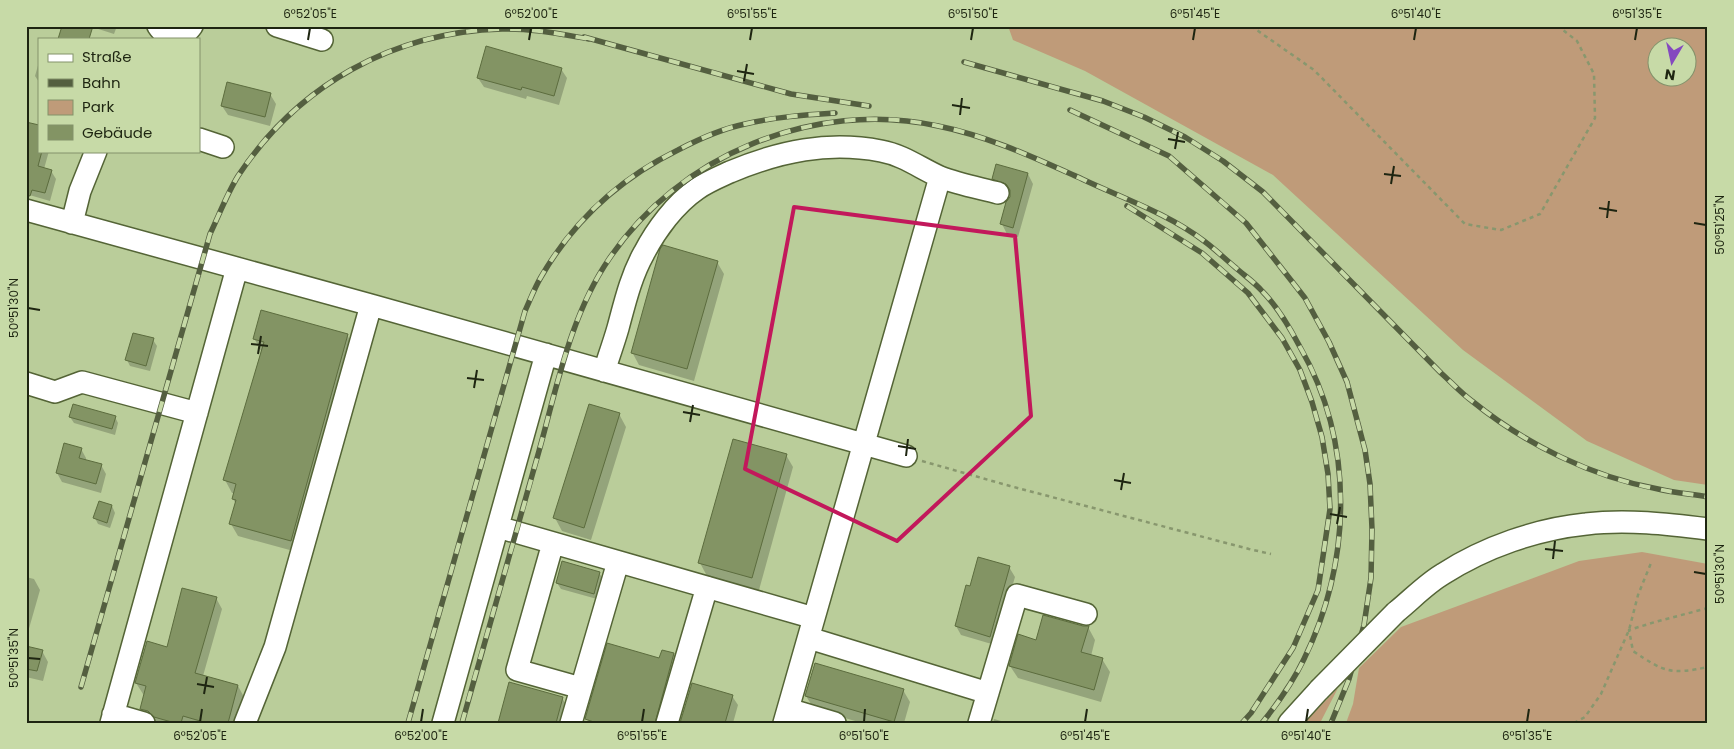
<svg xmlns="http://www.w3.org/2000/svg" width="1734" height="749" viewBox="0 0 1734 749" font-family="Poppins,sans-serif">
  <style>
    .green { fill: #bf9b79; fill-rule: evenodd }
    .shadow { fill: #0003 }
    .building { fill: #839464; stroke: #5c6c3e }
    .lines { fill: none; stroke-linecap: round; stroke-linejoin: round }
    .minor-casing { stroke: #546436; stroke-width: 24 }
    .path { stroke: #88976e; stroke-width: 2.5; stroke-dasharray: 4 4; stroke-linecap: butt }
    .minor { stroke: #fff; stroke-width: 21 }
    .rail-casing { stroke: #545f40; stroke-width: 5.5 }
    .rail { stroke: #c7daa7; stroke-width: 4; stroke-dasharray: 11; stroke-linecap: butt }
    .minor-bridge-casing { stroke: #546436; stroke-width: 24; stroke-linecap: butt }
    .minor-bridge { stroke: #fff; stroke-width: 21 }
    .marked { fill: none; stroke: #c2185b; stroke-width: 4; stroke-linejoin: round }
    .ticks { fill: none; stroke: #1e2511; stroke-width: 2 }
    .neatline { fill: none; stroke: #1e2511; stroke-width: 2 }
    .ticks-label { font-size: 12px; text-anchor: middle; fill: #1e2511 }
  </style>
  <rect width="100%" height="100%" fill="#bacd9a"/>
  <path class="green" d="M1008,26H1708V485L1674,480L1587,441L1463,350L1273,175L1085,71L1013,40ZM1656,48H1686V78H1656Z
    M1642,552L1708,564V723H1346L1353,704L1359,668L1401,627L1579,561Z
    M1338,688L1320,723H1304Z"/>
  <path class="shadow" d="M89,26H117L114,34Z
    M39,62V82L35,76Z
    M561,69L567,78L559,105L527,96L526,99L484,87L478,78Z
    M270,94L276,104L270,126L228,115L222,106Z
    M39,151H49L44,169L51,171L56,179L50,201L26,194Z
    M997,165L1028,174L1033,184L1018,237L1007,234L1002,224L1011,193L999,188L993,178Z
    M717,262L724,274L694,381L639,365L632,352Z
    M347,335L354,347L297,552L238,536L231,524L236,504L233,499L234,493H232L225,480L261,351L254,338Z
    M153,340L157,346L150,371L130,366L127,360Z
    M619,414L626,427L591,540L562,531L555,518Z
    M70,417H115L118,423L115,435L74,423Z
    M81,449L86,458V461L101,465L106,474L101,493L62,482L57,473Z
    M786,455L793,467L759,590L707,576L700,563Z
    M112,506L115,513L110,528L98,524L95,518Z
    M1009,567L1015,577L995,645L961,635L956,626L971,588Z
    M599,573L603,579L597,599L561,589L557,583Z
    M26,577L34,579L40,590L26,639Z
    M216,598L222,609L203,676L238,686L244,697L237,723H156L148,720L141,709L145,695L143,694L136,683Z
    M1088,627L1095,640L1091,656L1102,659L1110,672L1101,702L1018,678L1010,666L1037,641Z
    M26,646L42,651L48,662L43,681L26,677Z
    M663,651L674,654L681,667L664,723H589L587,719L660,659Z
    M903,690L910,702L904,723H862L814,709L806,696Z
    M732,696L738,705L733,723H681Z
    M562,698L570,711L566,723H499Z
    M994,719L1008,723H993Z"/>
  <path class="building" d="M62,26H93L89,39H58Z
    M486,46L562,68L554,96L522,87L521,90L477,78Z
    M227,82L271,93L265,117L221,106Z
    M26,122L39,125V151H42L38,166L52,170L45,193L32,190L30,196L26,195Z
    M996,164L1028,173L1013,228L1000,224L1006,202L1010,197V190L1006,184L992,179Z
    M663,245L718,261L687,369L631,353L660,249Z
    M261,310L348,334L291,541L229,524L236,500L232,499L236,484L223,480L264,342L253,339Z
    M133,333L154,338L146,366L125,360Z
    M73,404L116,416L112,429L69,417Z
    M589,404L620,413L584,528L553,518Z
    M733,439L787,454L752,578L698,563Z
    M64,443L82,448L79,458L102,464L96,484L56,473Z
    M99,501L112,505L107,523L93,518Z
    M978,557L1010,566L990,637L955,626L966,585L970,586Z
    M562,561L600,572L594,594L556,583Z
    M182,588L217,597L195,673L238,685L228,723H207L183,716L181,723H175L154,717L148,711L140,709L146,686L135,683L147,641L167,647Z
    M1043,615L1083,626H1089L1081,652L1103,658L1094,690L1009,666L1018,634L1036,640Z
    M607,643L659,658L662,650L674,653L655,723H597L585,719Z
    M26,646L43,650L37,671L26,669Z
    M815,663L904,689L894,722L805,696Z
    M509,682L563,697L556,723H498Z
    M692,683L733,695L725,723H680Z"/>
  <g class="lines">
    <g class="minor-casing">
      <path id="minor" d="M158,26C167,40 183,39 192,26
        M277,26L322,40
        M199,139L223,147
        M26,210L371,305L906,456
        M72,223L80,191L96,151
        M604,371C609,356 614,342 618,328C625,302 631,276 644,253C656,230 675,204 697,189C707,182 719,177 730,172C780,151 828,141 881,151C903,155 920,168 940,177C958,184 979,188 998,193
        M26,383L55,392L82,382L197,413
        M498,527L814,618
        M553,543L517,670L581,688
        M1396,612C1411,600 1426,584 1443,574C1485,547 1537,529 1586,524C1626,519 1668,524 1708,529
        M809,638L988,693
        M788,709L835,723
        M113,714L144,723
        M111,723L237,268
        M245,723L275,647L371,305
        M443,723L546,354
        M571,723L618,562
        M667,723L707,587
        M784,723L940,177
        M979,723L1017,595L1086,614
        M1289,723L1319,690"/>
    </g>
    <path class="path" d="M1251,26L1314,70L1465,224L1501,230L1540,214L1595,118L1594,74L1577,41L1558,26
      M922,461L1010,486L1249,549L1271,554
      M1708,608L1655,622L1629,630L1633,651C1664,672 1671,675 1708,667
      M1574,723L1585,717L1601,694L1629,630L1638,595L1651,563"/>
    <use href="#minor" class="minor"/>
    <g class="rail-casing">
      <path id="rail" d="M584,37L791,94L869,106
        M964,62L1103,101L1144,117L1185,137L1223,161L1263,192L1441,373C1451,382 1461,393 1472,401C1525,444 1592,477 1658,489C1675,493 1691,494 1708,497
        M1070,110L1169,156L1246,223L1305,298L1329,342L1347,382L1365,450L1370,484L1372,529L1371,578L1364,625L1349,679L1331,723
        M1127,206L1202,253L1248,293L1282,338L1300,370L1312,402L1322,437L1328,474L1330,509L1318,590L1293,648L1251,713L1242,723
        M81,687L210,234C219,215 227,194 238,176C298,85 393,32 502,29C531,28 560,34 589,39
        M408,723L525,311C530,300 535,287 541,277C574,220 619,179 678,150C699,139 721,129 745,124C775,117 804,115 835,113
        M462,723C487,632 514,542 539,451C557,387 570,316 609,259C679,155 814,99 938,126C988,136 1035,158 1082,179C1122,198 1167,213 1204,241C1215,249 1225,259 1236,268C1245,276 1254,282 1262,291C1277,306 1290,328 1300,347C1355,443 1352,561 1304,659C1293,682 1278,703 1262,723"/>
    </g>
    <use href="#rail" class="rail"/>
    <g class="minor-bridge-casing">
      <path id="minor-bridge" d="M1319,690L1396,612"/>
    </g>
    <use href="#minor-bridge" class="minor-bridge"/>
  </g>
  <path class="marked" d="M794,207L1015,236L1031,416L897,541L745,469Z"/>
  <path class="ticks" d="M308,40L310,28M529,40L531,28M750,40L752,28M971,40L973,28M1193,40L1195,28M1414,40L1416,28M1635,40L1637,28M737,71L754,74M744,81L747,64M952,105L970,108M960,115L962,98M1168,139L1185,142M1175,149L1178,132M1384,174L1401,176M1391,184L1394,166M1599,208L1617,211M1607,218L1609,201M1694,223L1706,225M28,308L40,310M251,344L268,346M258,354L261,336M467,378L484,380M474,388L477,370M683,412L700,415M690,422L693,405M898,446L916,449M906,456L908,439M1114,480L1131,483M1121,490L1124,473M1330,514L1347,517M1337,524L1340,507M1545,549L1563,551M1553,559L1555,541M1694,572L1706,574M28,658L40,659M197,684L214,687M204,694L207,677M200,722L202,709M421,722L423,709M642,722L644,709M864,722L865,709M1085,722L1087,709M1306,722L1308,709M1527,722L1529,709"/>
  <rect width="1734" height="749" fill="none" stroke="#c7daa7" stroke-width="55"/>
  <rect x="38" y="38" width="162" height="115" fill="#c7daa7" stroke="#83926b"/>
  <rect x="48" y="54" width="25" height="8" fill="#ffffff" stroke="#83926b"/>
  <text x="82" y="62" font-size="15" fill="#1e2511">Straße</text>
  <rect x="48" y="79" width="25" height="8" fill="#545f40" stroke="#83926b"/>
  <text x="82" y="88" font-size="15" fill="#1e2511">Bahn</text>
  <rect x="48" y="100" width="25" height="15" fill="#bf9b79" stroke="#83926b"/>
  <text x="82" y="112" font-size="15" fill="#1e2511">Park</text>
  <rect x="48" y="125" width="25" height="15" fill="#839464" stroke="#83926b"/>
  <text x="82" y="138" font-size="15" fill="#1e2511">Gebäude</text>
  <g transform="translate(1672 62) rotate(189)"><circle r="24" fill="#c7daa7" stroke="#83926b"/>
  <path d="M0-4L9 19L0 12L-9 19Z" fill="#8449bf"/>
  <text y="-8" font-size="14" font-weight="bold" text-anchor="middle" fill="#1e2511">N</text>
  </g>
  <rect x="28" y="28" width="1678" height="694" class="neatline"/>
  <g class="ticks-label">
    <text x="310" y="18">6°52'05"E</text>
    <text x="531" y="18">6°52'00"E</text>
    <text x="752" y="18">6°51'55"E</text>
    <text x="973" y="18">6°51'50"E</text>
    <text x="1195" y="18">6°51'45"E</text>
    <text x="1416" y="18">6°51'40"E</text>
    <text x="1637" y="18">6°51'35"E</text>
    <text transform="translate(1720 225) rotate(-90)" y="4">50°51'25"N</text>
    <text transform="translate(14 308) rotate(-90)" y="4">50°51'30"N</text>
    <text transform="translate(1720 574) rotate(-90)" y="4">50°51'30"N</text>
    <text transform="translate(14 658) rotate(-90)" y="4">50°51'35"N</text>
    <text x="200" y="740">6°52'05"E</text>
    <text x="421" y="740">6°52'00"E</text>
    <text x="642" y="740">6°51'55"E</text>
    <text x="864" y="740">6°51'50"E</text>
    <text x="1085" y="740">6°51'45"E</text>
    <text x="1306" y="740">6°51'40"E</text>
    <text x="1527" y="740">6°51'35"E</text>
  </g>
</svg>
